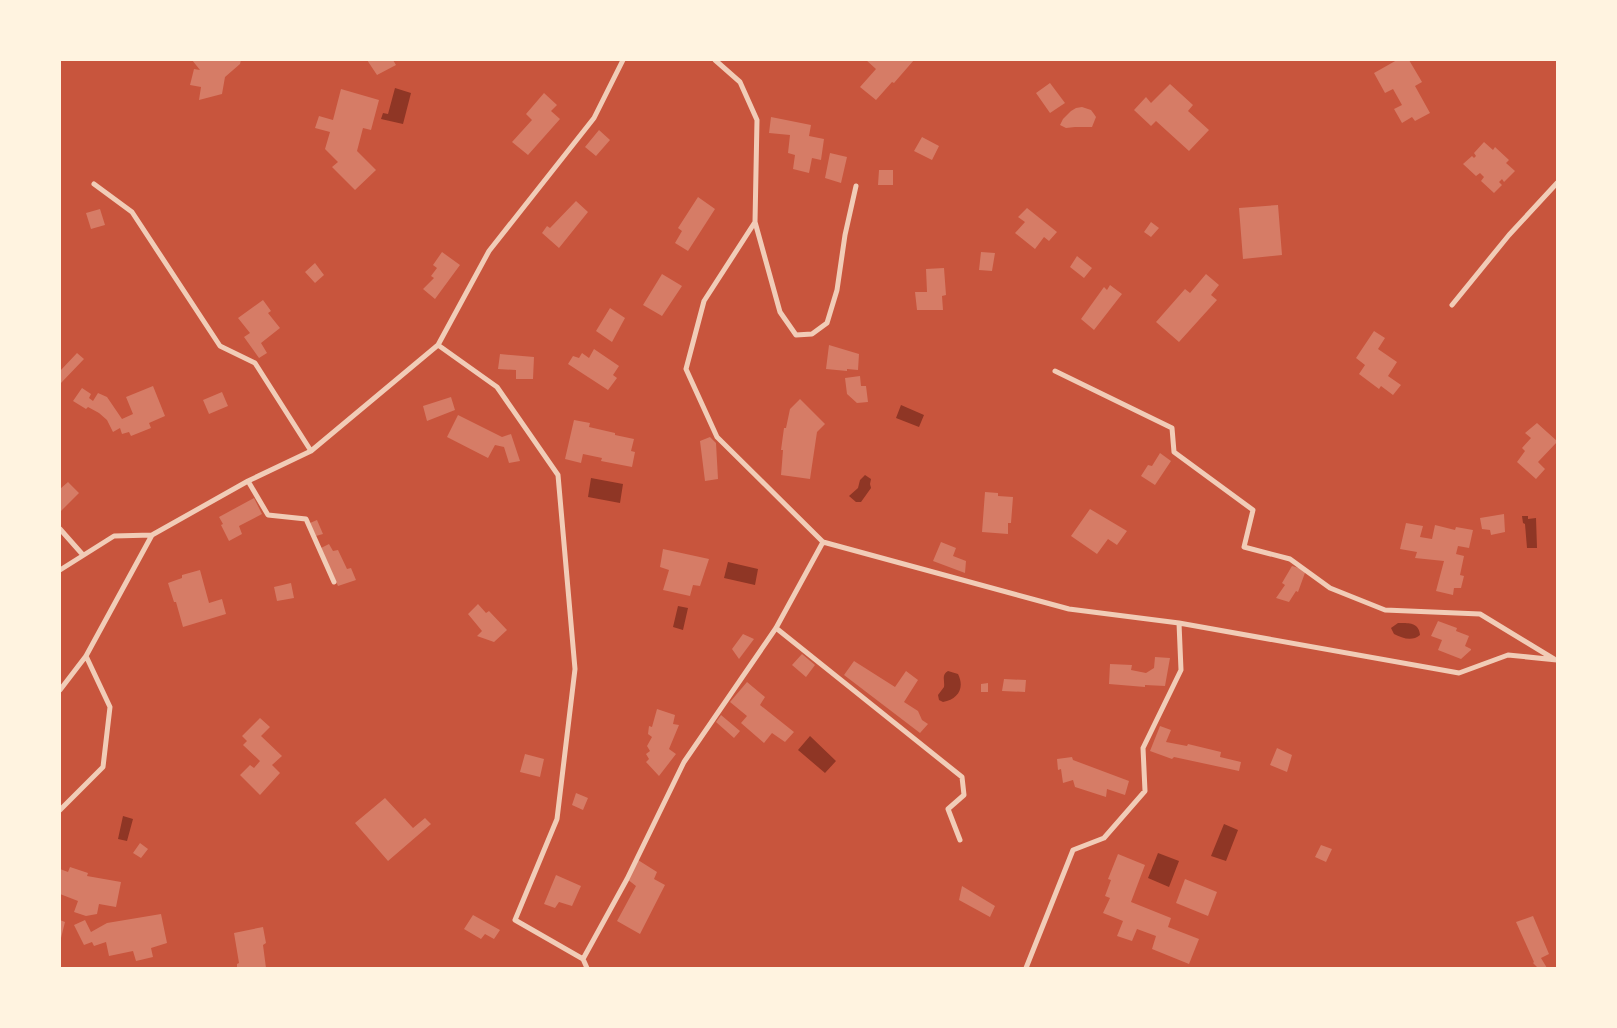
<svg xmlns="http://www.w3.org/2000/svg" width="1617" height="1028" viewBox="0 0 1617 1028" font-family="'Source Sans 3',sans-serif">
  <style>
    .water { fill: #8f3625 }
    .building { fill: #d67c66 }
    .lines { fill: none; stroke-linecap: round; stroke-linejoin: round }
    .minor { stroke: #f1ccb7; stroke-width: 5 }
  </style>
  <rect width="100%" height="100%" fill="#c8553d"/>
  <path class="water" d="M395,88L411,93L403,124L381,119L383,113L388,114Z
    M901,405L924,415L919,427L896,418Z
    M865,475L871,479L870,484L871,488L861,502H856L849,496L858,488L860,480Z
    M591,478L623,484L620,503L588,497Z
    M1522,516H1528V519L1536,518L1537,548H1527L1525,524L1523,523Z
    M728,562L758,569L755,585L724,578Z
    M678,606L688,608L683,630L673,627Z
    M1398,623C1408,623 1419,622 1420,635C1412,642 1402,638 1394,634L1391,628Z
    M948,671L958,674C965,688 958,699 943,702L939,700L938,695L944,687C945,680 941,675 948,671Z
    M810,736L836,761L825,773L798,750Z
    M123,816L133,819L127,841L118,839Z
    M1224,824L1238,830L1226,861L1211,856Z
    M1158,853L1179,861L1169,887L1148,878Z"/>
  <path class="building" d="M192,60H241L240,64L225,77L222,94L199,100L201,87L190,85L194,69L200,70Z
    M367,60H393L396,65L377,75Z
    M866,60H914L894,83L892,82L876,100L860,87L876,69Z
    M1397,60H1409L1422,82L1415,86L1430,113L1415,121L1412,117L1402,123L1394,109L1402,105L1393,89L1385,93L1374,73Z
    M1050,83L1065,103L1050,113L1036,93Z
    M1170,84L1193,105L1188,111L1209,130L1189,151L1156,121L1151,126L1134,110L1146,97L1151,103Z
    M341,89L379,100L371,130L363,128L357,151L376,170L355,190L332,167L338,162L325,149L330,132L315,128L319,116L333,120Z
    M544,93L557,105L551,111L560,119L528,155L512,142L532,120L526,114Z
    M1082,107L1091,110L1094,114L1096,117L1092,127H1075L1066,128L1060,125L1063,119L1071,111L1076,108Z
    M771,117L811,125L809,136L824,139L821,160L812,158L809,173L793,169L795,155L788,153L790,135L769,133Z
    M599,130L610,140L596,156L585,147Z
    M922,137L939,146L932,160L914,151Z
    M1484,142L1493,150L1495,147L1509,160L1506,163L1515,171L1504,182L1502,179L1499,182L1502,185L1494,193L1481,181L1484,177L1480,173L1476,176L1463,164L1472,156L1474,158L1476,156L1474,153Z
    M830,153L847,157L841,183L825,178Z
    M879,170H893V185H878Z
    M698,197L715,209L688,251L675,243L682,231L678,228Z
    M576,201L588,212L559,248L542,233L547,226L550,228Z
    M1278,205L1282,255L1243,259L1239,208Z
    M1027,208L1057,232L1049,241L1044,237L1035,249L1015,233L1025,222L1018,217Z
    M100,209L105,225L91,229L86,213Z
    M1151,222L1159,228L1151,237L1144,232Z
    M442,252L460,265L435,299L423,289L434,278L431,276L437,268L433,265Z
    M981,252L995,253L992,271L979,270Z
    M1077,256L1092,268L1084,278L1070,267Z
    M315,263L324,275L315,283L305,272Z
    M944,268L946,295L942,296L943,310H917L915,292H927L926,269Z
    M662,274L682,286L662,316L643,305Z
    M1206,274L1219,285L1211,295L1217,300L1179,342L1156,322L1185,289L1190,293Z
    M1110,285L1122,294L1094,330L1081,319L1104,287L1107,290Z
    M263,300L271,311L268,313L280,328L261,343L267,353L259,358L244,337L250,333L238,318Z
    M610,308L625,318L612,342L596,331Z
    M1374,331L1385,338L1378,349L1397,362L1388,376L1401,385L1393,395L1381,386L1379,389L1359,374L1365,365L1356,358Z
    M829,345L859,354L858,370L847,369V371L826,369Z
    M594,349L619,366L613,375L617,378L608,390L568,364L573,356L579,358L582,353L589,358Z
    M77,353L84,359L60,384V371Z
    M500,354L534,357L533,379H516V370L498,369Z
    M860,376L861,386H866L868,402L857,403L847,394L845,378Z
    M153,386L165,416L149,423L151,428L131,436L129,432L122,434L120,428L113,432L107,420L99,413L88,407L86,409L73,401L82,388L91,394L89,398L93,401L98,393L107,397L122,419L133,414L126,397Z
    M222,392L228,406L209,414L203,400Z
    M451,397L455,410L427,421L423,406Z
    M800,399L825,424L817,432L810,479L781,475L783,450H781L784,428H786L790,409Z
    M458,415L502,437L511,434L520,461L509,463L504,447L495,445L488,458L447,437Z
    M574,420L590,423L589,427L615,433V435L634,439L631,451L635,452L632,467L601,461L602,458L583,454L581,463L565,459Z
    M1537,423L1557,441V442L1538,462L1545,469L1536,479L1517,462L1525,451L1522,448L1531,438L1525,433Z
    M710,437L716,443L718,479L705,481L700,441Z
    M1160,453L1171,461L1155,485L1141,476L1148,465L1152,466Z
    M68,482L79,493L60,512V489Z
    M985,492L998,493V496L1013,497L1011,523H1008V534L982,532Z
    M254,498L262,514L239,526L242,534L229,541L221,525L223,524L219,517Z
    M1090,509L1127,531L1117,545L1108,539L1097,554L1071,536Z
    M1504,514L1505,532L1491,535L1490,530L1482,529L1480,518Z
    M317,520L323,534L316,536L310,523Z
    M1406,523L1423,526L1420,537L1432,539L1435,525L1455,530L1456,527L1473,530L1469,548L1458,546L1456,554L1464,556L1460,575L1464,576L1461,588H1454L1453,595L1436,591L1444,561L1415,558L1417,552L1400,549Z
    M941,542L956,548L953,556L966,561L965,573L933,561Z
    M329,544L333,551L338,550L347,569L351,568L356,580L338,586L321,548Z
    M663,549L709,559L700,586L693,585L690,596L663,590L669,570L660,567Z
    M1292,566L1306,570L1298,592L1296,591L1289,602L1276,598L1285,585L1282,583Z
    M200,570L209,603L222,599L226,614L183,627L176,602H174L168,583L182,578V575Z
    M291,583L294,598L277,601L274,587Z
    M478,604L486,613L489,611L507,630L494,642L477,636L482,631L468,614Z
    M1438,621L1457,628L1456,631L1469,636L1465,646L1471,649V650L1461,659L1438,650L1442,640L1431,636Z
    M743,634L754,639L739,659L732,649Z
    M802,654L815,665L806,677L792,665Z
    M1155,657L1170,658L1165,686L1145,685V687L1109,684L1110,664L1132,665L1131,670L1146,673L1154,668Z
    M854,661L895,687L906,671L918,680L904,702L918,711L922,720L928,724L920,733L844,675Z
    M1004,679L1026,680L1025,692L1002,691Z
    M747,682L765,697L760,705L794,732L785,742L772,733L764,743L741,723L747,716L730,702Z
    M988,683V692H981V684Z
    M657,709L675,715L673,724L679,725L669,749L676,754L659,776L646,762L649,759L646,754L650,751L647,746L652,737L648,734L649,726L652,727Z
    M721,715L740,731L734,738L716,722Z
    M260,718L270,727L261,736L282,756L272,765L280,773L260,795L240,775L250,765L254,768L260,761L243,745L247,741L242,736Z
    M1160,726L1171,730L1166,742L1187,746L1188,744L1221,752L1220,757L1241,762L1239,771L1174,757L1172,759L1150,751Z
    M1277,748L1292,755L1287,772L1270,765Z
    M525,754L544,759L540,777L520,772Z
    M1072,757L1073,760L1129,781L1125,795L1107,789L1106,797L1075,787L1073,780L1063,783L1061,769L1058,770L1057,759Z
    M576,793L588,798L583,810L572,805Z
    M385,798L413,828L425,818L431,824L388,861L355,823Z
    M140,843L148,849L141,858L133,853Z
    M1321,845L1332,849L1326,862L1315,857Z
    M1118,854L1145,865L1131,902L1171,918L1168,927L1199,939L1189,964L1152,949L1156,936L1137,929L1132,941L1117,936L1123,921L1103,913L1110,898L1105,896L1111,880L1108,879Z
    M638,860L657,872L654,879L665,885L640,934L617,921L636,886L627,879Z
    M70,867L88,873L87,876L121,882L116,907L99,904L97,914L86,916L74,912L78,901L60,894V869L68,872Z
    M556,875L581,886L572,906L559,902L555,908L544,904Z
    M1185,879L1217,892L1208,916L1176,903Z
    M962,886L995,906L990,917L959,900Z
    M161,914L167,943L151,948L153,957L136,961L133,951L109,956L106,942L94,946L92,942L84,945L74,925L85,920L91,932L107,923Z
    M473,915L500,930L494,939L485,934L481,939L464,929Z
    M1533,916L1549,954L1541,958L1547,968H1538L1533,963L1534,962L1516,922Z
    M60,920L65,922L61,938H60Z
    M263,927L266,943L263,945L266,968H237V964L239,963L234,933Z"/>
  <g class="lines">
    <path class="minor" d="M715,60L740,82L757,120L755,222L704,301L686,369L717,437L823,542L1069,609L1179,623L1459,673L1508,655L1557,660
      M94,184L132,212L220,346L255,363L311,451
      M755,222L780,312L796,335L812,334L827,323L837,290L845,235L856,186
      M1452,305L1509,235L1557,183
      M438,345L497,387L558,475L575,669L557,819L515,920L583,959
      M1055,371L1172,428L1174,452L1253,510L1244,547L1290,559L1330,588L1385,610L1480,614L1554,659
      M248,481L268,515L306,519L334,582
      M60,529L83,555
      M60,570L114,536L152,535
      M776,628L962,777L964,795L948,809L960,840
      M60,690L86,656L152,535L248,481L311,451L438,345L489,251L594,118L623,60
      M60,810L103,767L110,707L86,656
      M587,968L583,959L627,879L684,762L776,628L823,542
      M1026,968L1073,850L1104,838L1145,791L1143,748L1181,670L1179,623"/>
  </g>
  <rect width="1617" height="1028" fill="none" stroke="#fff3e0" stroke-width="122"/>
</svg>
